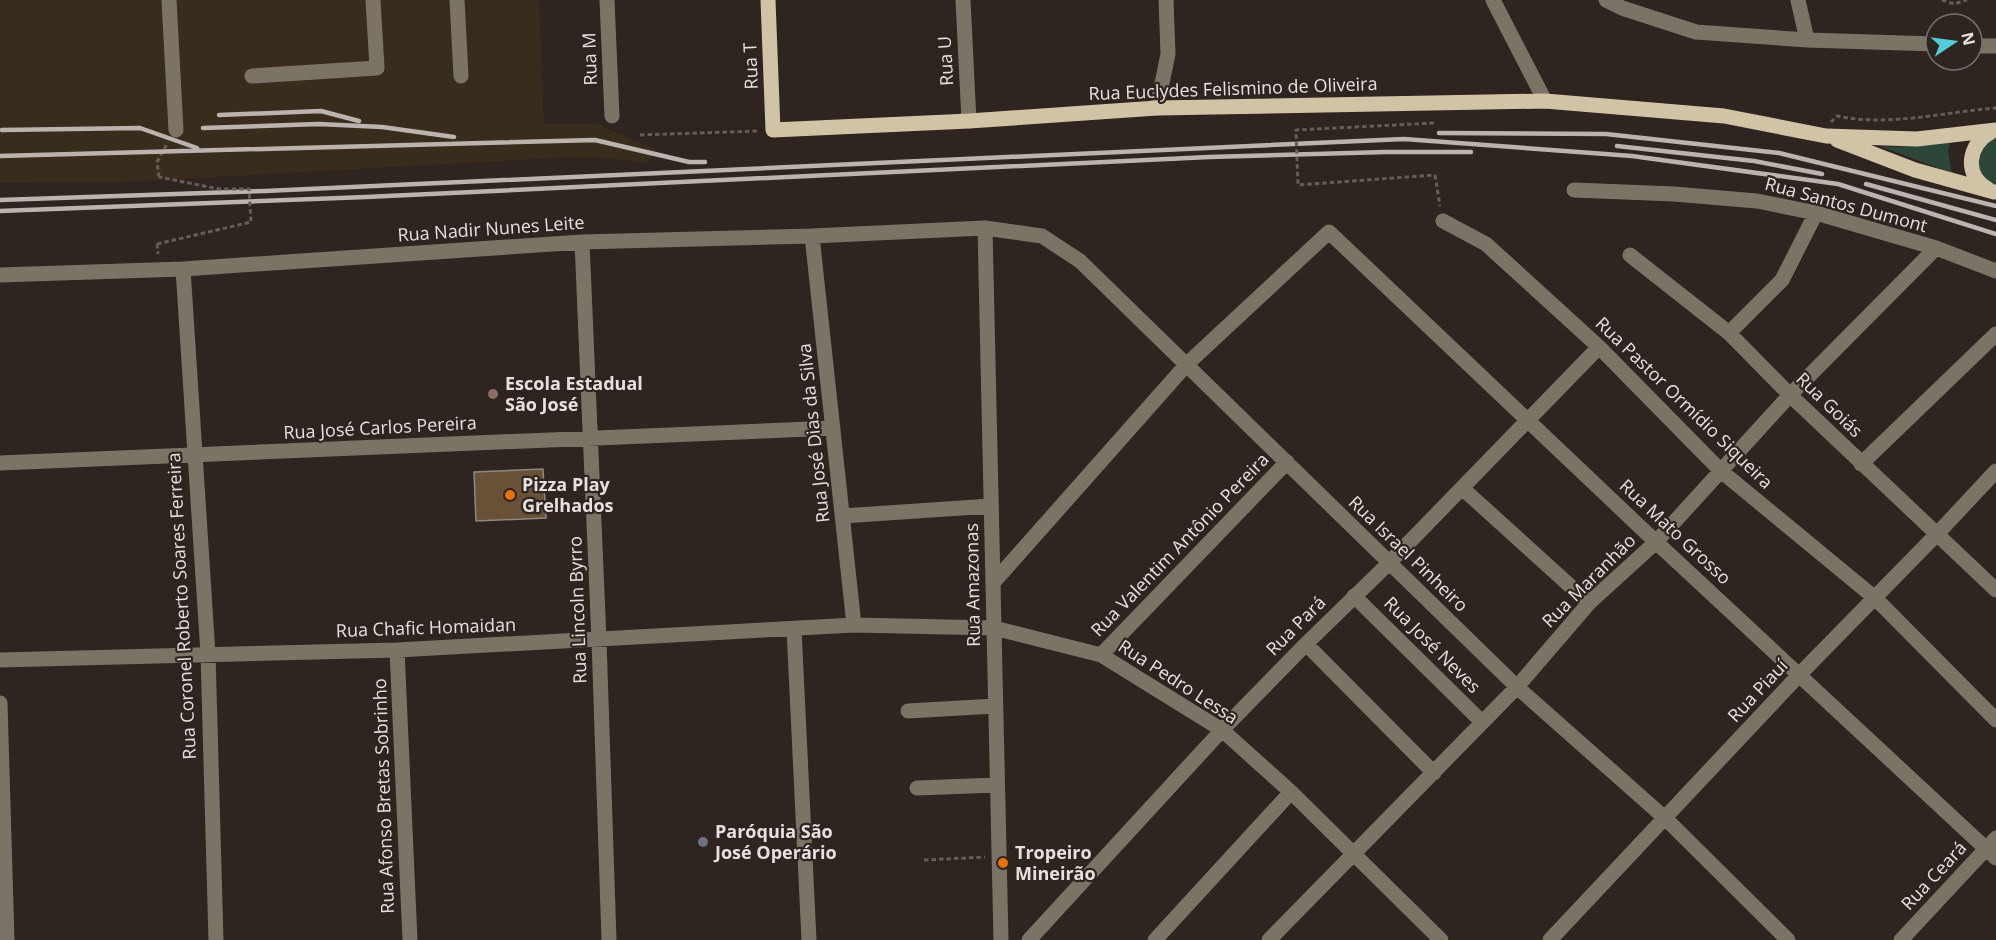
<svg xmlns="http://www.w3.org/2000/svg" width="1996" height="940" viewBox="0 0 1996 940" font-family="'Open Sans',sans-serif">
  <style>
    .industrial { fill: #382c1d }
    .green { fill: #2c4637 }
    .building { fill: #685137; stroke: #90887f; stroke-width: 1.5 }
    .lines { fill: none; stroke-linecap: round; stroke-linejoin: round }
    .path { stroke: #665d59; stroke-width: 3; stroke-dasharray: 4.5 3; stroke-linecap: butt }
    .minor { stroke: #7b7466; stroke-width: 15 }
    .major { stroke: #d1c3a6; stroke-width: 15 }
    .rail { stroke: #bbb3b0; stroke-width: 4.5 }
    .path-bridge { stroke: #665d59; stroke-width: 3; stroke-dasharray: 4.5 3; stroke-linecap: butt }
    .education-dot { fill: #8d6e63; stroke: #2e2420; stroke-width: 2 }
    .food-dot { fill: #e8710a; stroke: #2e2420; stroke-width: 2 }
    .worship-dot { fill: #6b7280; stroke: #2e2420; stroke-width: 2 }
    .labels { text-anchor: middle; stroke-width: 4.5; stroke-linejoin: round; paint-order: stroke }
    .street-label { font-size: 18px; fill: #e7e0dd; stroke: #2e2420 }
    .poi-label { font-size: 18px; font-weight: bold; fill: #e7e0dd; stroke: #2e2420; text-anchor: start }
  </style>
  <rect width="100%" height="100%" fill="#2e2420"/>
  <path class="industrial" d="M0,0H539L544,124H597L656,150L648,163L591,157L556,158L125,182L0,183Z"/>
  <path class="green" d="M1996,136V186C1982,179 1970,158 1983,145C1987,141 1992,139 1996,136Z
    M1951,140L1948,151L1952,173L1879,146L1901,147Z"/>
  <path class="building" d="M543,469L546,518L476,521L474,472Z"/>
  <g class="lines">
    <path class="path" d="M1942,0L1954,4L1967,0
      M1831,122L1837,116C1888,127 1944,112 1996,108
      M640,135L760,131
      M1435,175L1440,206
      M159,177L157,162L168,142
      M157,244L158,254
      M924,860L985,857"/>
    <path class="minor" d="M169,0L176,130
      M457,0L461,76
      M607,0L612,116
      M963,0L969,121
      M1493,0L1545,101
      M1606,0L1622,8L1696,32L1807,40L1936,44
      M1798,0L1807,40
      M1972,46H1996
      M252,76L377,68L373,0
      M1157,108L1168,54L1166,0
      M1574,190L1674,194L1757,201L1816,213L1936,248L1996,271
      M1443,221L1486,244L1599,347L1721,471L1875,598L1996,720
      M985,228L1001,940
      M812,236L854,625
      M582,242L599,640L609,940
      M1630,255L1729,333L1790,395L1996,590
      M183,269L208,654L216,940
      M0,275L183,269L582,242L812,236L985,228L1042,236L1080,261L1517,687L1666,819L1788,940
      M1729,333L1782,280L1816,213
      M0,463L833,428
      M1861,464L1996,334
      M1462,488L1589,603
      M842,516L991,506
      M993,583L1187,364L1329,232L1656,542L1996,858
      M1354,596L1482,722
      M794,629L809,940
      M1306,644L1434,773
      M397,650L410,940
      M1101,655L1287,462
      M0,660L397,650L854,625L994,628L1101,655L1222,730L1291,792L1441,940
      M0,703L7,940
      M908,711L995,706
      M917,788L997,785
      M1029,940L1222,730L1306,644L1389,563L1599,347
      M1155,940L1291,792
      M1269,940L1517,687L1589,603L1656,542L1790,395L1936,248
      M1550,940L1799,675L1937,534L1996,471
      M1901,940L1996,838"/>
    <path class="major" d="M768,0L773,130L969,121L1157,108L1545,101L1724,116L1826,136L1917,139L1996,130
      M1837,140L1915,170L1994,192
      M1988,189C1963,175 1968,144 1991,132"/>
    <path class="rail" d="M219,115L321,111L359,121
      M203,128L319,124L382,127L454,137
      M2,130L140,128L197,148
      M1439,133L1606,134L1779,153L1996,206
      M1617,146L1754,161L1822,174
      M0,156L595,140L689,162H705
      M1866,184L1996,220
      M0,200L265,191L1404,139L1632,156L1838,184L1996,234
      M0,211L366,197L1209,157L1386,152H1471"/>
    <path class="path-bridge" d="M1434,123L1296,130L1298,185L1435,175
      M157,244L251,222L249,189H219L159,177"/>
  </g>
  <circle class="education-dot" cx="493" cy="394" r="6"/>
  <g class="food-dot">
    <circle cx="510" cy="495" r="6"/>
    <circle cx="1003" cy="863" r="6"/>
  </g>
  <circle class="worship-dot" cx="703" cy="842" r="6"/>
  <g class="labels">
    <g class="street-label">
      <text transform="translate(590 59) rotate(-92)" y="6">Rua M</text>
      <text transform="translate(946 61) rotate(-93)" y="6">Rua U</text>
      <text transform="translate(751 66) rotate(-92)" y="6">Rua T</text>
      <text transform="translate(1233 89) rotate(-2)" y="6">Rua Euclydes Felismino de Oliveira</text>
      <text transform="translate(1846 205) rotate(15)" y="6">Rua Santos Dumont</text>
      <text transform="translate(491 229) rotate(-4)" y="6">Rua Nadir Nunes Leite</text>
      <text transform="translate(1684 403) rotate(44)" y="6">Rua Pastor Ormídio Siqueira</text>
      <text transform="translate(1829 405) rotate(44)" y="6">Rua Goiás</text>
      <text transform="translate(380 428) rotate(-3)" y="6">Rua José Carlos Pereira</text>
      <text transform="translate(814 433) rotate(-96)" y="6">Rua José Dias da Silva</text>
      <text transform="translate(1675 532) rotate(43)" y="6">Rua Mato Grosso</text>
      <text transform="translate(1180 545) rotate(-46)" y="6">Rua Valentim Antônio Pereira</text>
      <text transform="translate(1408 554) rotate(44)" y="6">Rua Israel Pinheiro</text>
      <text transform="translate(1589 581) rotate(-45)" y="6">Rua Maranhão</text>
      <text transform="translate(973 585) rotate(-91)" y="6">Rua Amazonas</text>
      <text transform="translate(182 606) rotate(-93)" y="6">Rua Coronel Roberto Soares Ferreira</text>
      <text transform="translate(578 610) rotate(-92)" y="6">Rua Lincoln Byrro</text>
      <text transform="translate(1296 626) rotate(-45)" y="6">Rua Pará</text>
      <text transform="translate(426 628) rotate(-2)" y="6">Rua Chafic Homaidan</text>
      <text transform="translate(1432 645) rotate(45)" y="6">Rua José Neves</text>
      <text transform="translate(1178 682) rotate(33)" y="6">Rua Pedro Lessa</text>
      <text transform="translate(1758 691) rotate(-47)" y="6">Rua Piauí</text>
      <text transform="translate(384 796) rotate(-92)" y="6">Rua Afonso Bretas Sobrinho</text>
      <text transform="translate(1934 876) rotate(-47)" y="6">Rua Ceará</text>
    </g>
    <g class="poi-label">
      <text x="505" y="390">Escola Estadual<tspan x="505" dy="21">São José</tspan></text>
      <text x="522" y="491">Pizza Play<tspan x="522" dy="21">Grelhados</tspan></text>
      <text x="715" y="838">Paróquia São<tspan x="715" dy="21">José Operário</tspan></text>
      <text x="1015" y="859">Tropeiro<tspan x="1015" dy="21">Mineirão</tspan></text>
    </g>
  </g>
  <g transform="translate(1954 42) rotate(77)"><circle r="28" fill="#2e2420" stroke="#786f6c" stroke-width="1.5"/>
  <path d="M0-4.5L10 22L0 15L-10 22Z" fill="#52cbda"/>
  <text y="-9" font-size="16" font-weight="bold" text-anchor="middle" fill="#e7e0dd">N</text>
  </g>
</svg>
